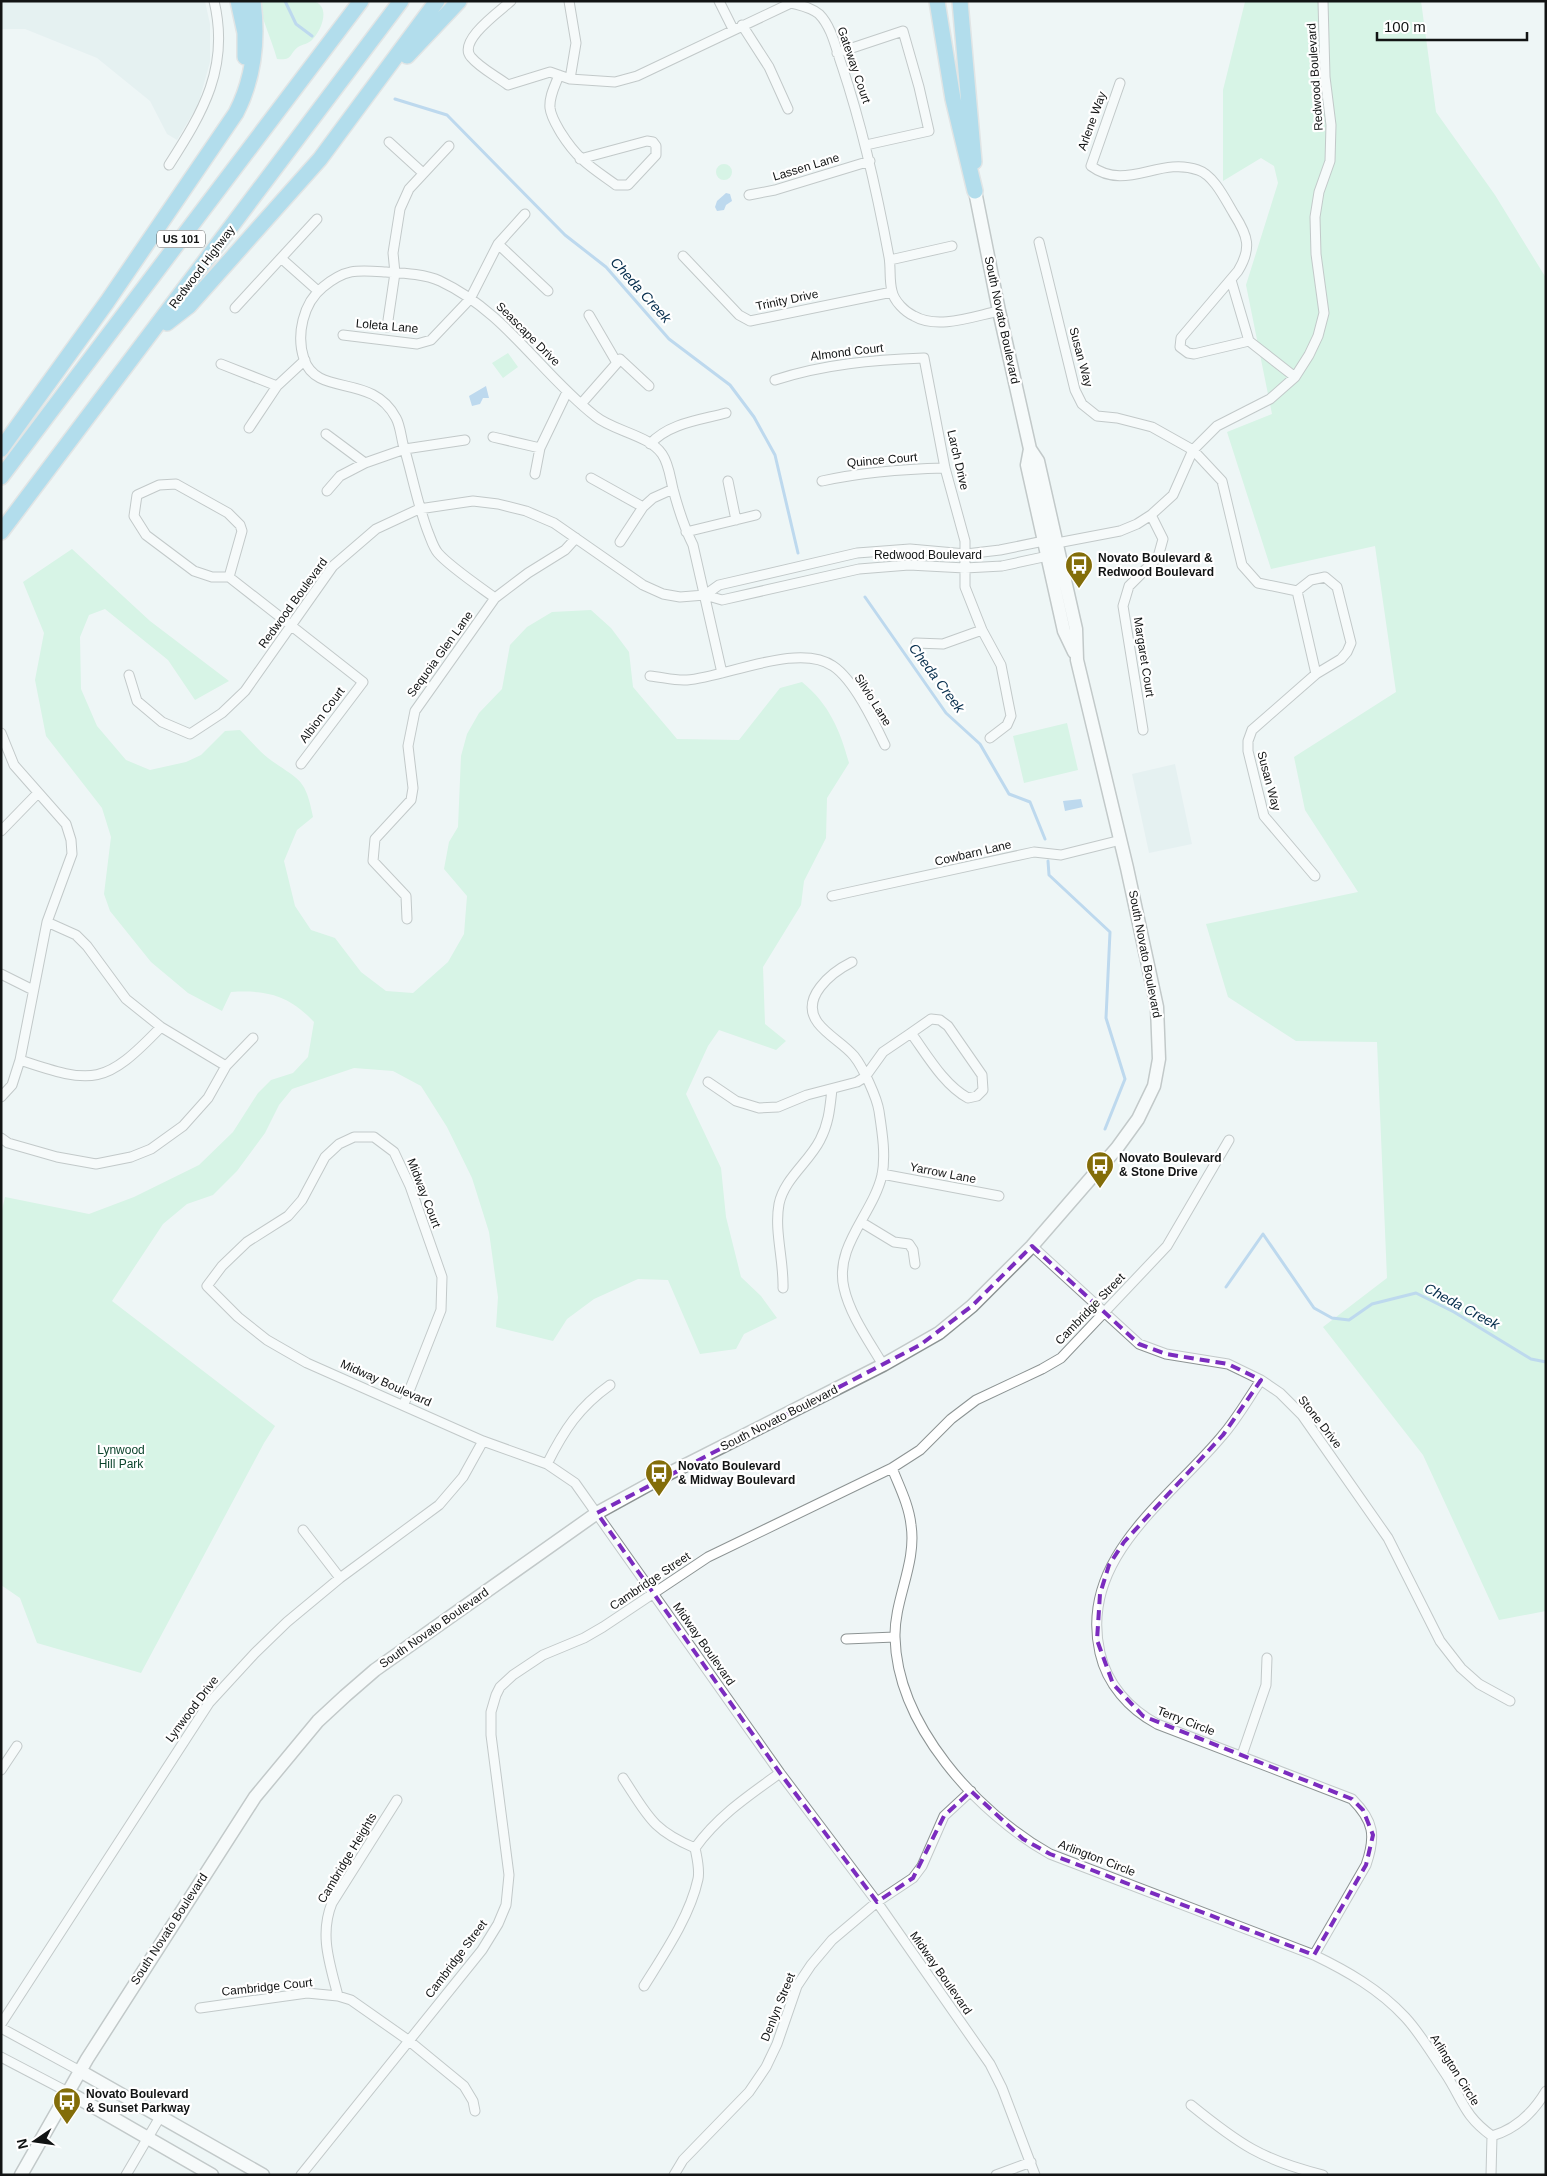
<svg xmlns="http://www.w3.org/2000/svg" width="1547" height="2176" viewBox="0 0 1547 2176" font-family="Helvetica,sans-serif">
  <style>
    .built { fill: #daebec }
    .green { fill: #baf1d2 }
    .water { fill: #82b5e4 }
    .lines { fill: none; stroke-linecap: round; stroke-linejoin: round }
    .stream { stroke: #82b5e4; stroke-width: 3 }
    .street-casing { stroke: #8c9393; stroke-width: 11 }
    .secondary-casing { stroke: #8c9393; stroke-width: 15 }
    .highway-casing { stroke: #d0d0d0; stroke-width: 18 }
    .street { stroke: #fff; stroke-width: 9 }
    .secondary { stroke: #fff; stroke-width: 12 }
    .highway { stroke: #68bfe0; stroke-width: 15 }
    .marked { fill: none; stroke: #7b2cbf; stroke-width: 4; stroke-dasharray: 10 6; stroke-linejoin: round }
    .labels { text-anchor: middle; stroke-width: 4.5; stroke-linejoin: round; paint-order: stroke }
    .shield { fill: #fff; stroke: #595a5a; stroke-width: 1 }
    .shield-label { font-size: 11px; font-weight: bold; fill: #121414 }
    .street-label { font-size: 12px; fill: #121414; stroke: #fff }
    .poi-label { font-size: 12px; font-weight: bold; fill: #121414; stroke: #fff; text-anchor: start }
    .park-label { font-size: 12px; fill: #0b432b; stroke: #fff }
    .water-label { font-size: 14px; font-style: italic; fill: #052d4c; stroke: #fff }
  </style>
  <rect width="100%" height="100%" fill="#eef5f6"/>
  <path class="built" d="M1,1H205L210,24V62L198,105L177,140L167,134L150,101L97,58L25,29H1Z
    M1175,764L1192,844L1149,853L1132,774Z"/>
  <path class="green" d="M258,1C272,1 301,0 313,1C332,6 321,31 312,40C308,44 303,44 298,47C289,54 293,61 277,59C271,38 263,22 258,1Z
    M1248,1H1421L1436,112L1495,195L1546,278V1611L1499,1620L1423,1455L1323,1327L1387,1278L1377,1042L1296,1041L1228,997L1206,924L1358,892L1305,810L1294,757L1396,692L1375,546L1271,569L1227,432L1272,414L1246,285L1278,183L1274,166L1261,158L1223,181V90L1245,2Z
    M716 172a8 8 0 1 1 16 0a8 8 0 1 1-16 0Z
    M508,353L518,367L503,378L492,363Z
    M72,549L150,621L229,681L195,700L168,660L105,609L89,615L80,637L81,689L97,726L126,760L150,770L186,762L201,755L225,731L240,730C249,739 258,750 268,758C299,781 305,776 313,817L297,830L284,861L295,906L311,930L335,938L361,972L386,991L413,993L448,962L464,934L467,896L444,869L449,842L458,827L461,756L467,734L479,713L502,689L510,645L527,627L552,612L591,610L611,628L629,652L633,687L677,739L739,740L780,688L802,682C829,704 840,730 849,763L827,798L826,838L804,881L801,905L763,967L765,1024L786,1041L776,1050L719,1030L708,1046L686,1094L721,1168L726,1217L741,1277L761,1296L777,1318L744,1334L736,1349L700,1354L668,1280L638,1279L594,1299L567,1319L553,1341L496,1327L498,1297L489,1232L472,1178L447,1127L421,1086L393,1071L354,1068L292,1089L279,1105L265,1133L237,1171L213,1195L187,1204L163,1224L112,1301L275,1426L264,1443L141,1673L37,1643L20,1598L1,1585V1215L5,1197L89,1214L134,1197L199,1165L233,1132L258,1093L271,1080L293,1073L308,1057L314,1022C289,995 267,990 231,992L222,1011L188,993L151,962L110,911L104,894L111,837L102,808L46,736L35,680L44,633L23,582Z
    M1067,723L1078,770L1024,783L1013,736Z"/>
  <path class="water" d="M726,193L730,194L732,201L726,205L724,210L717,211L715,207L717,201Z
    M486,386L489,398H483L480,404L472,406L469,396Z
    M1081,799L1083,807L1065,811L1063,801Z"/>
  <g class="lines">
    <path class="stream" d="M285,1L296,24L312,36
      M395,99L447,115L565,235L606,267L669,339L730,385L754,417L775,455L798,553
      M865,597L946,713L980,744L1009,794L1030,802L1045,839
      M1048,861L1049,875L1110,932L1106,1018L1125,1079L1105,1129
      M1226,1287L1263,1234L1314,1308L1332,1318L1349,1320L1372,1304L1416,1293L1454,1312L1531,1359L1546,1362"/>
    <g class="street-casing">
      <path id="street" d="M511,1C500,11 457,41 471,57C480,68 496,76 508,85L550,72L570,79L615,82L637,76L791,3C802,6 810,7 819,14C832,27 836,49 842,66C863,129 877,192 889,257C891,268 889,280 892,291C894,301 905,312 914,316C938,330 974,316 999,311
        M569,1L576,43L570,79
        M719,1L733,29
        M742,25L769,67L788,109
        M837,53L903,31L919,87L929,131L866,145
        M559,75C555,86 549,96 550,108C551,117 557,126 561,133C578,160 591,167 616,185H628L656,155V146L653,142L647,141L580,159
        M1120,83L1091,166C1126,192 1160,156 1198,170C1214,175 1226,201 1234,214C1248,236 1252,248 1238,271L1181,338L1180,347L1188,353L1194,354L1249,341
        M389,142L423,173
        M169,165C203,112 230,67 214,1
        M749,195L775,190L870,161
        M1039,242L1075,390L1082,404L1097,416L1117,418L1152,427L1193,450L1222,481L1242,565L1258,583L1297,591L1316,674L1252,730L1248,741V751L1264,816L1315,876
        M498,244L548,291
        M683,256L739,315L750,321L892,292
        M282,259L318,291
        M890,260L952,246
        M1231,280L1249,341L1295,377
        M235,308L317,219
        M387,327L395,273L393,253L400,209L409,189L449,146
        M343,335L417,344L431,340L470,299L498,244L525,214
        M617,363L620,359L649,386
        M221,364L277,386
        M775,380C824,364 873,360 924,358L945,468L965,541V587L982,630L1001,665L1008,701L1011,716L1007,725L990,738
        M581,404L617,363L589,315
        M249,428L277,386L305,360
        M326,434L365,463L405,449L465,440
        M493,437L540,448L567,392
        M650,444C669,423 700,420 726,413
        M535,474L540,448
        M591,478L643,507L653,498L673,489
        M728,481L736,520
        M822,481C863,472 903,469 945,468
        M327,491L340,476L365,463
        M686,532L756,515
        M620,542L643,507
        M229,577L242,531L240,525L228,513L176,484L159,485L137,495L134,516L146,535L194,571L212,577H229L363,682L301,764
        M1297,591L1311,580L1325,577L1337,587L1351,643L1347,652L1341,659L1316,674
        M705,595L719,585L857,553L910,549L966,554L1000,550L1044,541L1057,543L1120,531L1137,524L1151,515L1173,495L1193,450L1217,426L1270,399L1295,377L1309,355L1318,336L1324,313L1316,254L1315,217L1319,192L1330,161L1331,125L1325,77L1323,1
        M495,598C480,587 449,566 438,553C433,547 431,539 428,532C417,503 412,473 403,444C401,436 400,425 396,418C372,372 317,398 304,359C296,335 303,303 323,287C346,268 358,270 386,272C403,273 426,274 440,281C506,312 540,373 595,416C613,431 649,435 662,454C669,464 670,477 673,489C678,508 684,527 693,545L722,673
        M916,643L943,644L982,630
        M129,675L137,701L162,722L190,734L222,713L245,691L333,566L376,529L419,509L473,501L498,504L526,511L554,523L643,585L663,594L680,597L705,595L722,600L859,569L909,565L965,568L1002,566L1048,556L1050,554
        M650,676C662,677 675,681 687,680C726,677 799,642 833,666C854,680 874,722 885,745
        M1143,730L1123,606L1129,586L1158,557L1163,539L1151,515
        M1,733L14,765L66,824L71,840L72,854L47,922L20,1060L12,1085L1,1097
        M1,831L38,793
        M832,896L1034,852L1061,855L1121,840
        M407,919L406,896L373,861L375,839L411,800L413,788L408,746L415,711L495,598L528,573L565,550L576,538
        M47,922L76,935L87,946L126,999L161,1027L226,1066
        M852,962C832,972 799,998 818,1023C828,1036 844,1044 854,1056C863,1067 877,1098 879,1111C882,1131 886,1155 882,1175C873,1214 834,1246 844,1288C850,1315 869,1341 883,1365
        M1,974L33,990
        M931,1019L940,1020L948,1026L982,1075L983,1090L977,1096L968,1098C944,1085 927,1055 911,1033Z
        M20,1060C94,1085 105,1085 161,1027
        M708,1082L736,1101L759,1108L778,1107L807,1095L857,1082L865,1077L883,1052L911,1033
        M1,1138L8,1143L57,1157L96,1164L131,1157L151,1149L183,1126L208,1098L226,1066L253,1038
        M882,1174L999,1196
        M861,1222L894,1242L909,1244L913,1250L915,1264
        M1032,1246L1139,1344L1166,1354L1228,1364L1261,1380L1280,1393L1302,1415L1388,1538L1440,1641L1461,1668L1479,1684L1510,1701
        M783,1288C784,1261 774,1231 779,1204C784,1179 809,1162 820,1140C829,1123 830,1107 832,1089
        M1261,1380C1248,1399 1237,1419 1222,1436C1169,1500 1078,1558 1100,1653C1107,1684 1129,1709 1157,1724L1352,1799C1374,1821 1376,1836 1366,1865L1314,1955
        M404,1404L441,1310L442,1277L410,1186L394,1152L374,1137H354L339,1144L325,1157L302,1200L288,1216L247,1242L222,1266L207,1286L238,1317L267,1340L307,1363L483,1441L547,1464L575,1483L780,1773L877,1902L990,2064L1002,2088L1035,2175
        M547,1464C564,1430 579,1407 610,1385
        M892,1468C899,1486 909,1505 911,1525C917,1563 894,1600 895,1637C897,1725 977,1813 1050,1854L1314,1955C1347,1971 1379,1989 1405,2017C1420,2033 1432,2054 1445,2073C1463,2100 1463,2115 1492,2136
        M303,1530L340,1578
        M846,1639L895,1637
        M1242,1755L1266,1685L1267,1658
        M1,1770L17,1746
        M623,1778C648,1816 652,1830 695,1848
        M644,1986C664,1954 690,1916 698,1879C700,1869 697,1858 695,1848C718,1816 748,1796 780,1773
        M338,1996C330,1964 319,1935 332,1903L397,1800
        M200,2008L307,1993L338,1996L351,2000L408,2040L464,2086L473,2101L475,2111
        M1,2024L209,1703L255,1653L287,1622L340,1578L439,1505L463,1477L483,1441
        M1,2028L80,2071
        M1,2057L68,2092
        M1191,2105C1239,2144 1262,2160 1323,2175
        M1492,2136C1516,2129 1533,2113 1546,2091
        M126,2175L160,2117
        M301,2175L482,1950L498,1924L506,1905L509,1875L491,1735V1712L496,1695L500,1687L513,1675L543,1655L584,1638L603,1627L708,1557L892,1468L920,1450L951,1419L976,1400L1042,1369L1061,1358L1167,1246L1229,1140
        M674,2175L683,2160L749,2092L766,2067L777,2044L797,1986L811,1965L832,1940L877,1902L913,1878L922,1866L944,1816L971,1791
        M996,2175L1031,2162
        M1491,2175L1492,2136"/>
    </g>
    <g class="secondary-casing">
      <path id="secondary" d="M1030,449L1027,465L1064,631L1074,652
        M80,2071L263,2175
        M68,2092L212,2175
        M21,2175L87,2059L255,1797L318,1721L345,1696L375,1670L597,1513L666,1475L883,1365L939,1333L972,1306L1032,1246L1117,1148L1138,1119L1154,1086L1159,1059L1157,1007L1127,868L1077,660L1076,629L1038,461L1030,449L999,311L975,191"/>
    </g>
    <g class="highway-casing">
      <path id="highway" d="M238,1L245,33V57
        M937,1L953,99L975,191
        M960,1L974,162
        M407,56L459,1
        M167,323L189,306L320,159L437,1
        M1,449L107,302L236,113C254,78 258,40 253,1
        M1,477L361,1
        M1,532L401,1"/>
    </g>
    <use href="#street" class="street"/>
    <use href="#secondary" class="secondary"/>
    <use href="#highway" class="highway"/>
  </g>
  <path d="M0 0H1547V2176H0ZM1032,1246L1139,1344L1166,1354L1228,1364L1261,1380L1223,1435L1124,1542L1109,1565L1100,1594L1097,1640L1113,1684L1143,1716L1352,1799L1363,1810L1373,1835L1366,1865L1314,1955L1050,1854L1023,1839L971,1791L944,1816L913,1878L877,1902L780,1773L597,1513L920,1345L972,1306Z" fill="#eef5f6" fill-opacity=".55" fill-rule="evenodd"/>
  <path class="marked" d="M1032,1246L1139,1344L1166,1354L1228,1364L1261,1380L1223,1435L1124,1542L1109,1565L1100,1594L1097,1640L1113,1684L1143,1716L1352,1799L1363,1810L1373,1835L1366,1865L1314,1955L1050,1854L1023,1839L971,1791L944,1816L913,1878L877,1902L780,1773L597,1513L920,1345L972,1306Z"/>
  <defs>
    <g id="bus-pin" transform="scale(1.4375)"><path d="M0 17L-7.5 6A9.5 9.5 0 1 1 7.5 6Z" fill="#836d09" stroke="#fff"/><path d="M-5-6H5V4H4V6H2V4H-2V6H-4V4H-5ZM-3.5-4V0h7V-4ZM-3.5 1.2v1.5H-2V1.2ZM2 1.2v1.5H3.5V1.2Z" fill="#fff"/></g>
  </defs>
  <g fill-rule="evenodd">
    <use href="#bus-pin" x="1079" y="565"/>
    <use href="#bus-pin" x="1100" y="1165"/>
    <use href="#bus-pin" x="659" y="1473"/>
    <use href="#bus-pin" x="67" y="2101"/>
  </g>
  <g class="labels">
    <rect class="shield" x="157" y="230.5" width="48" height="17" rx="4"/>
    <g class="shield-label">
      <text x="181" y="243">US 101</text>
    </g>
    <g class="street-label">
      <text transform="translate(854 65) rotate(71)" y="4">Gateway Court</text>
      <text transform="translate(1315 77) rotate(-94)" y="4">Redwood Boulevard</text>
      <text transform="translate(1092 121) rotate(-70)" y="4">Arlene Way</text>
      <text transform="translate(806 167) rotate(-17)" y="4">Lassen Lane</text>
      <text transform="translate(202 267) rotate(-53)" y="4">Redwood Highway</text>
      <text transform="translate(787 300) rotate(-12)" y="4">Trinity Drive</text>
      <text transform="translate(1002 320) rotate(78)" y="4">South Novato Boulevard</text>
      <text transform="translate(387 326) rotate(5)" y="4">Loleta Lane</text>
      <text transform="translate(528 334) rotate(45)" y="4">Seascape Drive</text>
      <text transform="translate(847 352) rotate(-7)" y="4">Almond Court</text>
      <text transform="translate(1081 357) rotate(75)" y="4">Susan Way</text>
      <text transform="translate(882 460) rotate(-5)" y="4">Quince Court</text>
      <text transform="translate(958 460) rotate(77)" y="4">Larch Drive</text>
      <text x="928" y="559">Redwood Boulevard</text>
      <text transform="translate(293 603) rotate(-54)" y="4">Redwood Boulevard</text>
      <text transform="translate(440 654) rotate(-54)" y="4">Sequoia Glen Lane</text>
      <text transform="translate(1144 657) rotate(81)" y="4">Margaret Court</text>
      <text transform="translate(873 700) rotate(58)" y="4">Silvio Lane</text>
      <text transform="translate(322 715) rotate(-53)" y="4">Albion Court</text>
      <text transform="translate(1269 781) rotate(75)" y="4">Susan Way</text>
      <text transform="translate(973 853) rotate(-13)" y="4">Cowbarn Lane</text>
      <text transform="translate(1145 954) rotate(79)" y="4">South Novato Boulevard</text>
      <text transform="translate(943 1173) rotate(11)" y="4">Yarrow Lane</text>
      <text transform="translate(424 1193) rotate(69)" y="4">Midway Court</text>
      <text transform="translate(1090 1309) rotate(-46)" y="4">Cambridge Street</text>
      <text transform="translate(386 1383) rotate(24)" y="4">Midway Boulevard</text>
      <text transform="translate(779 1418) rotate(-27)" y="4">South Novato Boulevard</text>
      <text transform="translate(1320 1422) rotate(52)" y="4">Stone Drive</text>
      <text transform="translate(650 1581) rotate(-34)" y="4">Cambridge Street</text>
      <text transform="translate(434 1628) rotate(-35)" y="4">South Novato Boulevard</text>
      <text transform="translate(704 1644) rotate(55)" y="4">Midway Boulevard</text>
      <text transform="translate(192 1709) rotate(-53)" y="4">Lynwood Drive</text>
      <text transform="translate(1186 1721) rotate(21)" y="4">Terry Circle</text>
      <text transform="translate(347 1858) rotate(-59)" y="4">Cambridge Heights</text>
      <text transform="translate(1097 1858) rotate(21)" y="4">Arlington Circle</text>
      <text transform="translate(169 1929) rotate(-57)" y="4">South Novato Boulevard</text>
      <text transform="translate(456 1959) rotate(-53)" y="4">Cambridge Street</text>
      <text transform="translate(941 1973) rotate(55)" y="4">Midway Boulevard</text>
      <text transform="translate(267 1987) rotate(-6)" y="4">Cambridge Court</text>
      <text transform="translate(778 2007) rotate(-68)" y="4">Denlyn Street</text>
      <text transform="translate(1455 2070) rotate(58)" y="4">Arlington Circle</text>
    </g>
    <g class="poi-label">
      <text x="1098" y="562">Novato Boulevard &amp;<tspan x="1098" dy="14">Redwood Boulevard</tspan></text>
      <text x="1119" y="1162">Novato Boulevard<tspan x="1119" dy="14">&amp; Stone Drive</tspan></text>
      <text x="678" y="1470">Novato Boulevard<tspan x="678" dy="14">&amp; Midway Boulevard</tspan></text>
      <text x="86" y="2098">Novato Boulevard<tspan x="86" dy="14">&amp; Sunset Parkway</tspan></text>
    </g>
    <g class="park-label">
      <text x="121" y="1454">Lynwood<tspan x="121" dy="14">Hill Park</tspan></text>
    </g>
    <g class="water-label">
      <text transform="translate(641 290) rotate(48)" y="5">Cheda Creek</text>
      <text transform="translate(937 678) rotate(53)" y="5">Cheda Creek</text>
      <text transform="translate(1462 1306) rotate(28)" y="5">Cheda Creek</text>
    </g>
  </g>
  <rect width="1547" height="2176" fill="none" stroke="#121414" stroke-width="5"/>
  <g transform="translate(35 2141) rotate(257)" stroke="#ffffff" stroke-width="4" paint-order="stroke">
  <path d="M0-4L9 19L0 12L-9 19Z" fill="#121414"/>
  <text y="-8" font-size="14" font-weight="bold" text-anchor="middle" fill="#121414">N</text>
  </g>
  <path d="M1377 32v8h150v-8" fill="none" stroke="#121414" stroke-width="2.5"/>
  <text x="1384" y="32" font-size="15" fill="#121414" stroke="#ffffff" stroke-width="4" paint-order="stroke">100 m</text>
</svg>
